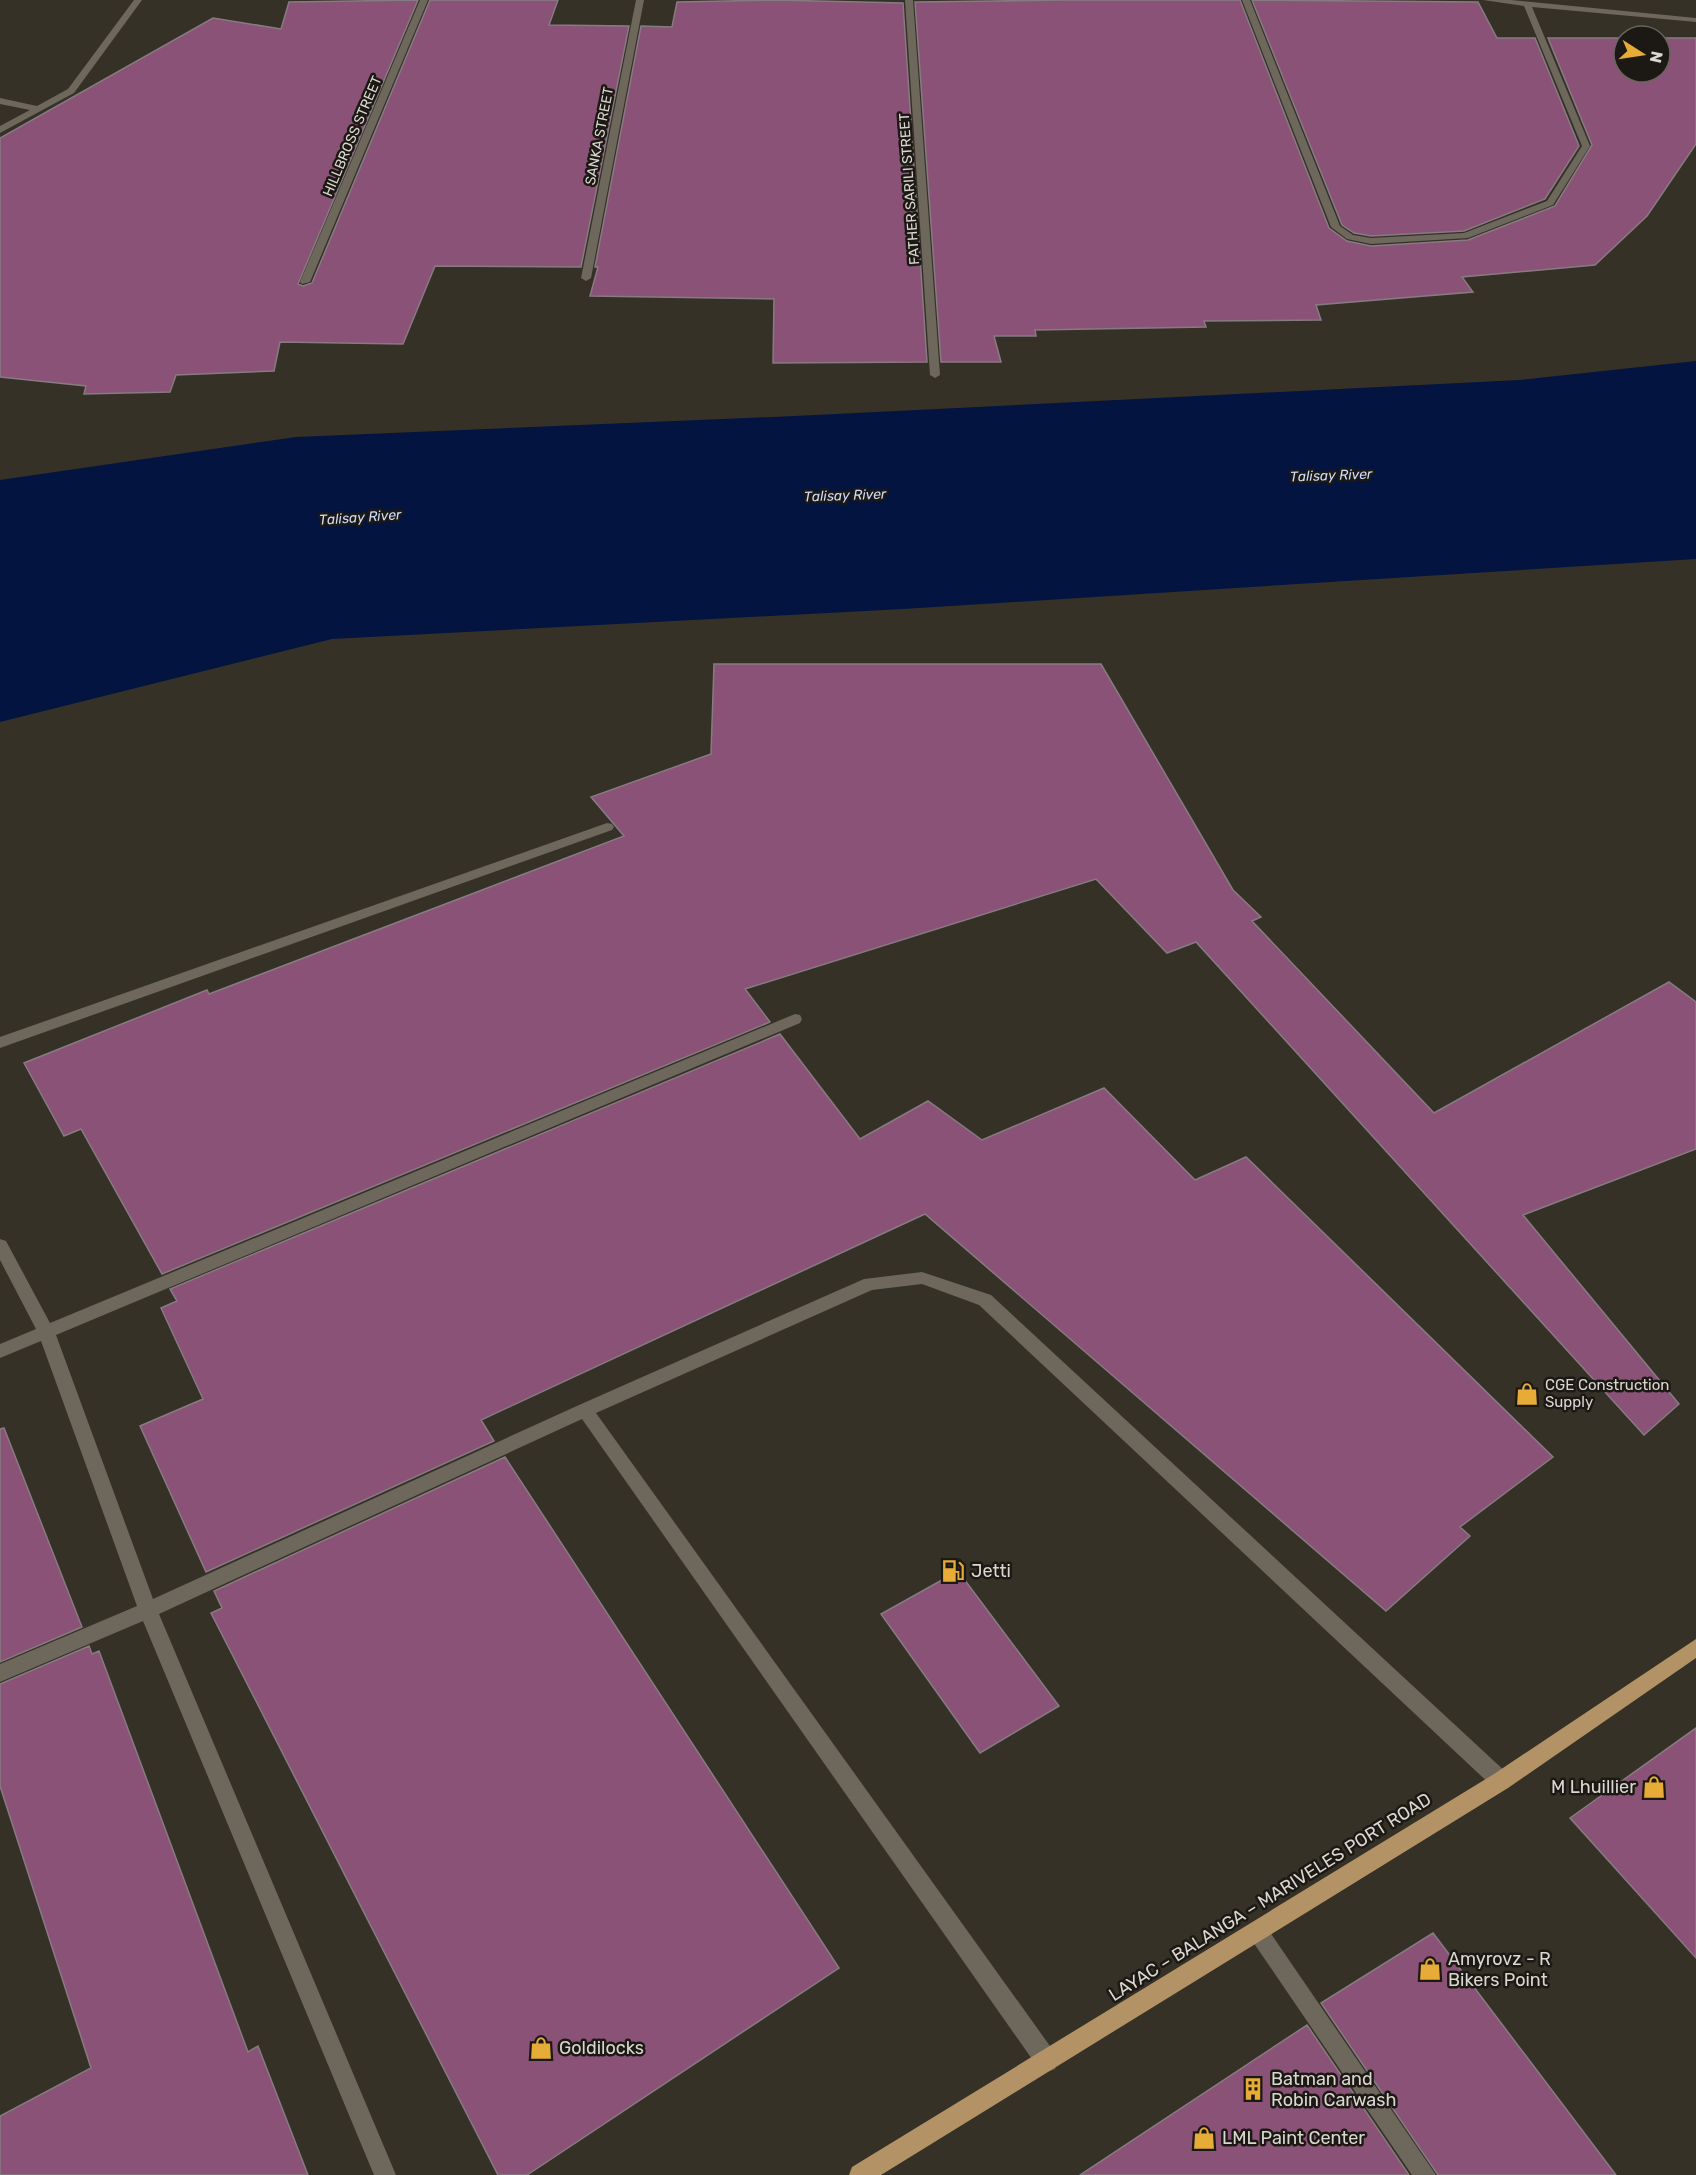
<svg xmlns="http://www.w3.org/2000/svg" width="1696" height="2175" viewBox="0 0 1696 2175" font-family="Rubik,sans-serif">
  <style>
    .water { fill: #041441 }
    .building { fill: #8a5276; stroke: #877b82; stroke-width: 1.5 }
    .lines { fill: none; stroke-linecap: round; stroke-linejoin: round }
    .minor { fill: #6d675c; fill-rule: evenodd }
    .major { fill: #b39265; fill-rule: evenodd }
    .labels { text-anchor: middle; stroke-width: 5; stroke-linejoin: round; paint-order: stroke }
    .far-street-label { font-size: 14px; fill: #dad6d0; stroke: #1c1915 }
    .far-water-label { font-size: 14px; font-style: italic; fill: #cdddfd; stroke: #1c1915 }
    .poi-label { font-size: 15px; fill: #dad6d0; stroke: #1c1915; text-anchor: start }
    .near-poi-label { font-size: 18px; fill: #dad6d0; stroke: #1c1915; text-anchor: start }
    .near-street-label { font-size: 18px; fill: #dad6d0; stroke: #1c1915 }
  </style>
  <rect width="100%" height="100%" fill="#363127"/>
  <path class="water" d="M1696,361V559L903,609L332,639L0,722V480L296,437L795,416L1519,380Z"/>
  <path class="building" d="M418,0L298,284L303,286L312,283L430,0H558L549,25L629,26L581,267L435,266L403,344L280,342L274,371L176,375L170,392L84,394L86,386L0,377V138L213,18L281,29L289,2Z
    M775,0L903,3L927,362L773,363L774,299L590,296L598,267H595L641,26L672,27L677,2Z
    M1066,0H1240L1329,228L1347,241L1371,246L1468,240L1555,206L1592,145L1548,38H1624V72H1660V38H1696V144L1647,216L1595,265L1462,277L1473,292L1316,305L1321,320L1204,321L1206,327L1035,330L1036,336H994L1001,362H941L915,2Z
    M1252,0L1478,2L1497,38H1535L1579,146L1545,199L1464,231L1371,236L1354,233L1342,225Z
    M714,664H1101L1233,890L1261,917L1252,921L1434,1113L1669,982L1696,1002V1149L1523,1215L1679,1404L1644,1435L1196,942L1167,953L1096,879L745,989L770,1022L162,1274L81,1129L64,1136L24,1063L207,990L209,994L624,836L591,797L711,754Z
    M780,1034L860,1139L928,1101L982,1140L1104,1088L1195,1180L1246,1157L1553,1457L1460,1527L1470,1536L1386,1611L925,1214L481,1420L494,1441L206,1572L140,1426L203,1399L161,1308L177,1301L170,1289Z
    M4,1428L82,1627L0,1662V1429Z
    M505,1457L839,1968L527,2175H498L211,1613L222,1608L214,1591Z
    M958,1571L1059,1706L980,1753L881,1614Z
    M89,1646L92,1654L99,1651L248,2052L258,2046L308,2175H0V2116L91,2068L0,1786V1684Z
    M1696,1728V1958L1570,1818Z
    M1433,1933L1616,2175H1438L1321,2003Z
    M1307,2025L1409,2175H1080Z"/>
  <g class="lines">
    <path class="minor" d="M134,0H142L74,93L0,133V126L30,110L0,104V98L37,106L68,89Z
      M420,0H428L310,282L302,284L300,282Z
      M636,0H644L591,278L586,281L581,278Z
      M905,0H913L940,375L935,378L930,375Z
      M1242,0H1250L1340,226L1353,235L1371,238L1464,233L1547,201L1582,146L1524,6L1483,0H1511L1696,18V22L1532,7L1590,146L1553,205L1468,238L1371,244L1347,239L1331,227Z
      M607,823L612,824L614,827L612,830L0,1048V1037Z
      M795,1014L800,1015L802,1019L800,1023L56,1335L153,1599L579,1405L864,1279L922,1272L991,1295L1508,1774L1511,1781L1508,1788L1501,1790L1494,1788L979,1305L922,1284L872,1290L596,1413L1055,2053L1058,2061L1055,2069L1047,2072L1039,2069L582,1419L159,1614L396,2175H374L143,1621L0,1682V1664L137,1606L41,1341L0,1358V1344L36,1329L0,1260V1239L6,1241L50,1323Z
      M1258,1922L1265,1925L1436,2175H1412L1251,1939L1248,1932L1251,1925Z"/>
    <path class="major" d="M1696,1639V1658L1508,1788L881,2175H849L852,2167L1494,1774Z"/>
  </g>
  <defs>
    <g id="shop-bare" transform="scale(1.8)"><path d="M-5-2.5h2.3a2.7 3.5 0 0 1 5.4 0H5L5.5 6h-11ZM-1.5-2.5h3a1.5 2.3 0 0 0-3 0Z" fill="#e7ac37" stroke="#1c1915" stroke-width="2.5" paint-order="stroke"/></g>
    <g id="fuel-bare" transform="scale(1.8)"><path d="M-5.5-6h7V0h2V4h1.3V-2.5L3-4.5l.8-.8L6-3V5H2.5V1h-1V6h-7ZM-4.2-4.7v3.2H.2V-4.7Z" fill="#e7ac37" stroke="#1c1915" stroke-width="2.5" paint-order="stroke"/></g>
    <g id="building-bare" transform="scale(1.8)"><path d="M-4-6H4V6H1V3H-1V6H-4ZM-2.5-4.3h1.7v1.8h-1.7ZM.8-4.3h1.7v1.8H.8ZM-2.5-1h1.7V.8h-1.7ZM.8-1h1.7V.8H.8Z" fill="#e7ac37" stroke="#1c1915" stroke-width="2.5" paint-order="stroke"/></g>
  </defs>
  <g fill-rule="evenodd">
    <use href="#shop-bare" x="1527" y="1394"/>
    <use href="#fuel-bare" x="953" y="1571"/>
    <use href="#shop-bare" x="1654" y="1787"/>
    <use href="#shop-bare" x="1430" y="1969"/>
    <use href="#shop-bare" x="541" y="2048"/>
    <use href="#building-bare" x="1253" y="2089"/>
    <use href="#shop-bare" x="1204" y="2138"/>
  </g>
  <g class="labels">
    <g class="far-street-label">
      <text transform="translate(352 136) rotate(-67)" y="5">HILLBROSS STREET</text>
      <text transform="translate(599 136) rotate(-79)" y="5">SANKA STREET</text>
      <text transform="translate(909 189) rotate(-94)" y="5">FATHER SARILI STREET</text>
    </g>
    <g class="far-water-label">
      <text transform="translate(1331 475) rotate(-2)" y="5">Talisay River</text>
      <text transform="translate(845 495) rotate(-2)" y="5">Talisay River</text>
      <text transform="translate(360 517) rotate(-4)" y="5">Talisay River</text>
    </g>
    <g class="poi-label">
      <text x="1545" y="1390">CGE Construction<tspan x="1545" dy="17">Supply</tspan></text>
    </g>
    <g class="near-poi-label">
      <text x="971" y="1577">Jetti</text>
      <text x="1636" y="1793" text-anchor="end">M Lhuillier</text>
      <text x="1448" y="1965">Amyrovz - R<tspan x="1448" dy="21">Bikers Point</tspan></text>
      <text x="559" y="2054">Goldilocks</text>
      <text x="1271" y="2085">Batman and<tspan x="1271" dy="21">Robin Carwash</tspan></text>
      <text x="1222" y="2144">LML Paint Center</text>
    </g>
    <g class="near-street-label">
      <text transform="translate(1270 1897) rotate(-32)" y="6">LAYAC – BALANGA – MARIVELES PORT ROAD</text>
    </g>
  </g>
  <g transform="translate(1642 54) rotate(102)"><circle r="28" fill="#1c1915" stroke="#686560" stroke-width="1.5"/>
  <path d="M0-4.5L10 22L0 15L-10 22Z" fill="#e7ac37"/>
  <text y="-9" font-size="16" font-weight="bold" text-anchor="middle" fill="#dad6d0">N</text>
  </g>
</svg>
